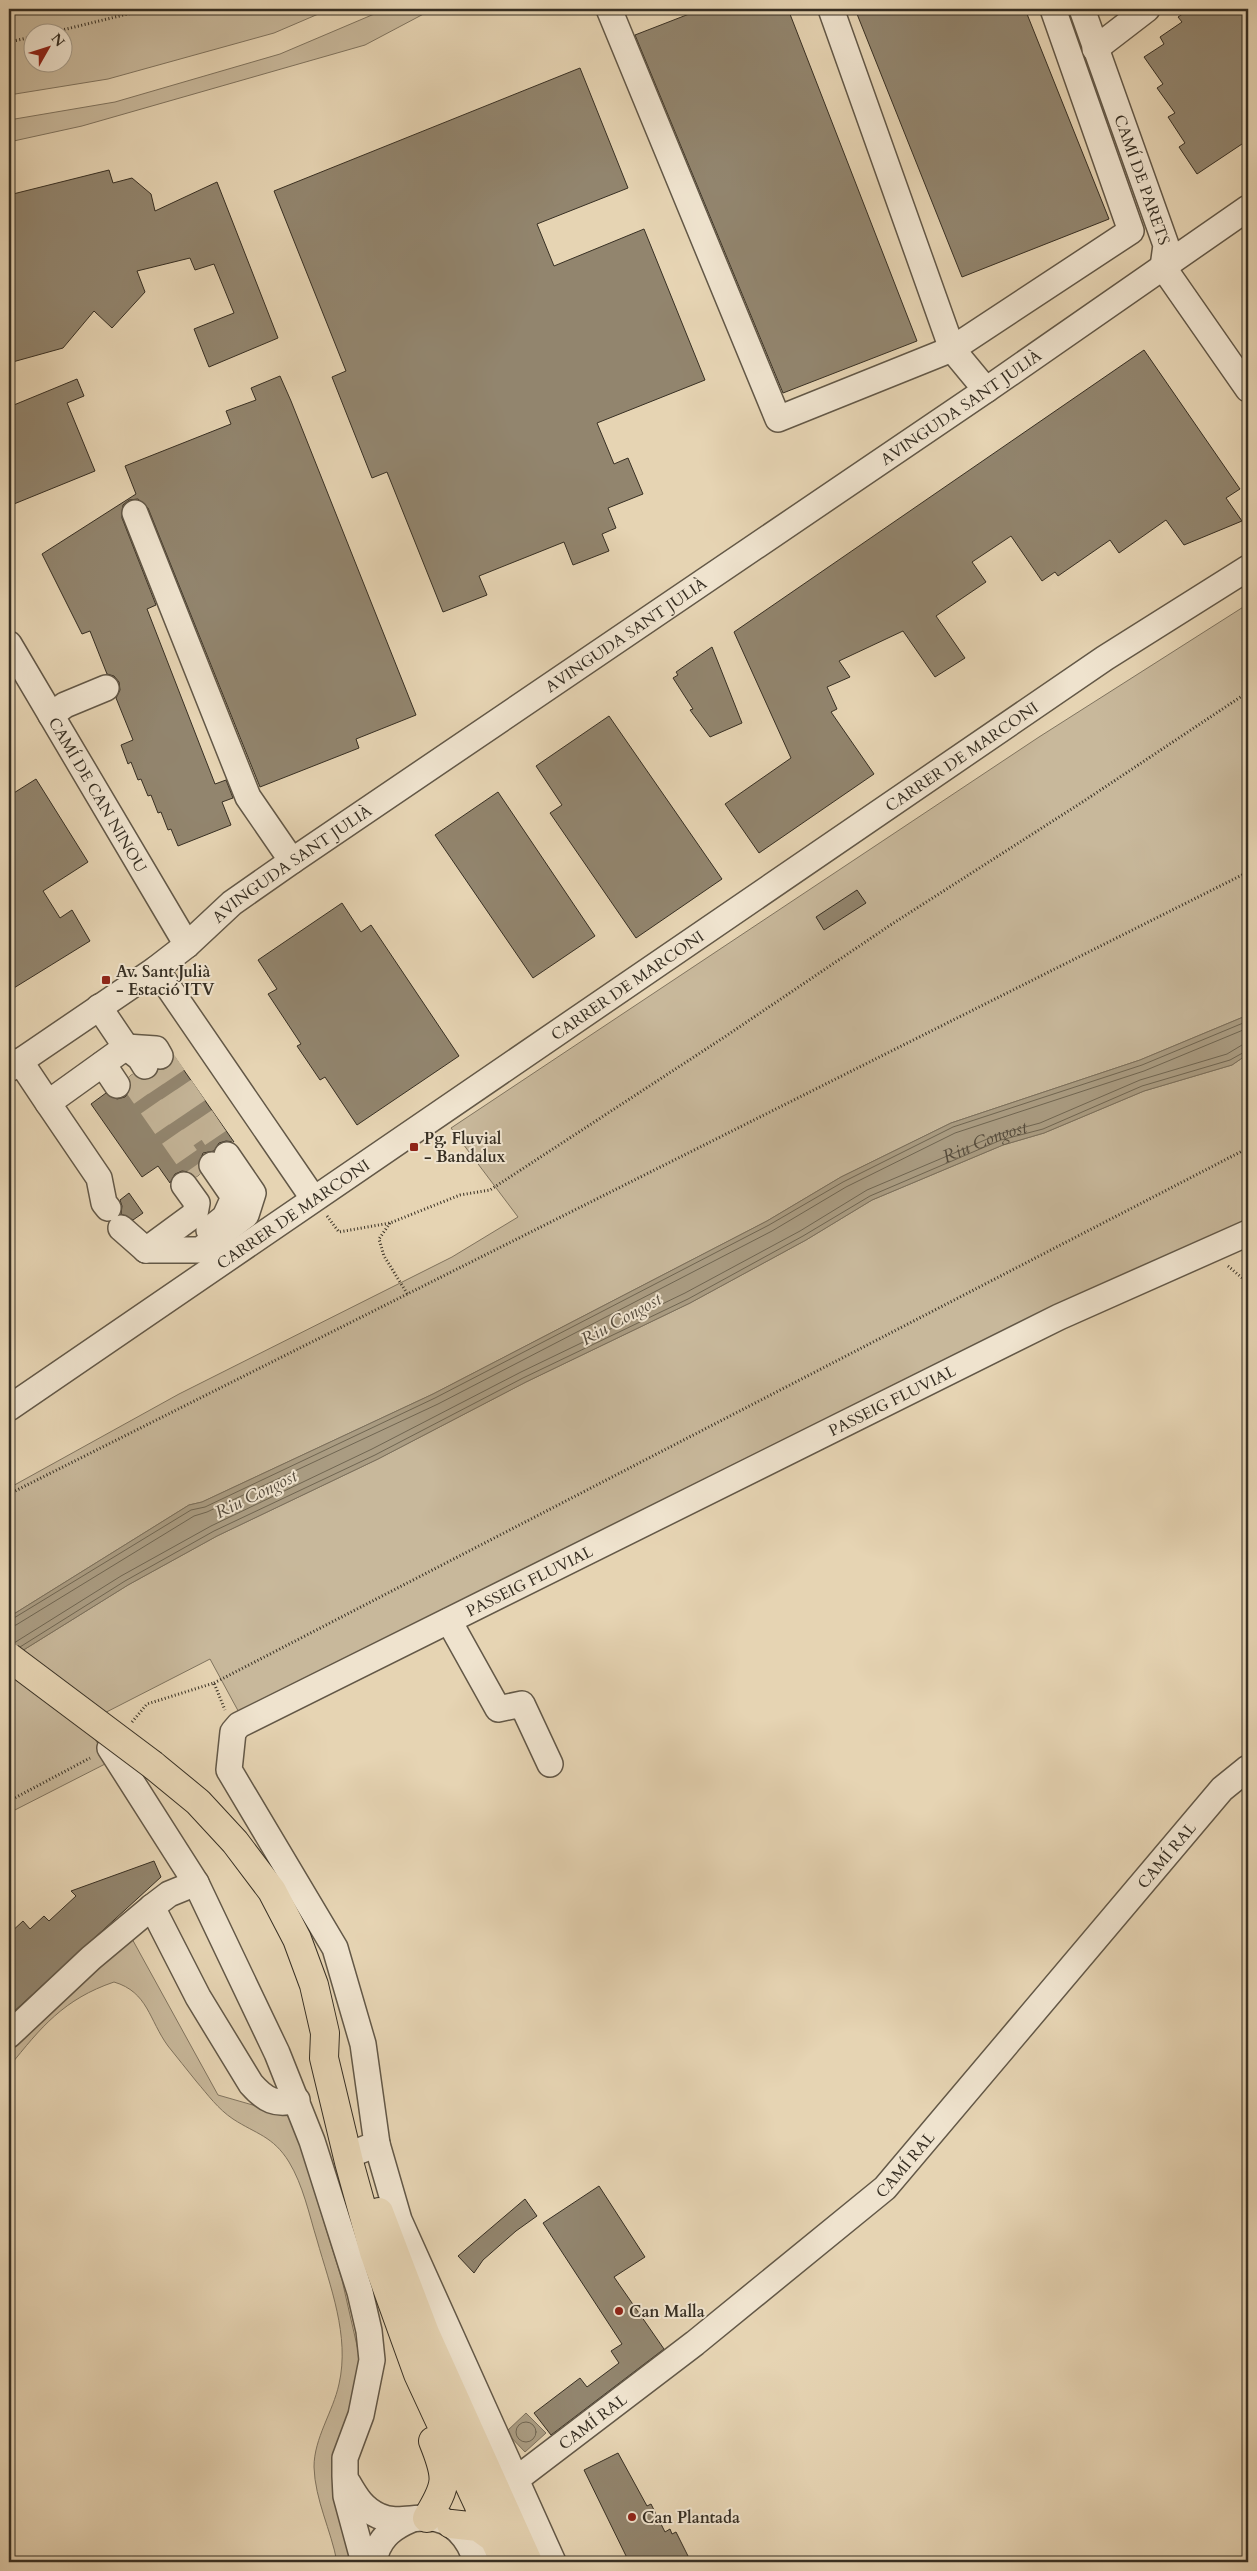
<svg xmlns="http://www.w3.org/2000/svg" width="1257" height="2571" viewBox="0 0 1257 2571" font-family="Cardo,serif">
  <style>
    .green { fill: #c8b89b; stroke: #80745f; fill-rule: evenodd }
    .water { fill: #aa9c82; stroke: #7c705c }
    .lines { fill: none; stroke-linecap: round; stroke-linejoin: round }
    .shore { stroke: #706652; stroke-width: 1 }
    .building { fill: #92856e; stroke: #372f23 }
    .minor-tunnel { stroke: #c3b396; stroke-width: 25; stroke-dasharray: 25 12; stroke-linecap: butt }
    .minor-casing { stroke: #635847; stroke-width: 28 }
    .highway-casing { stroke: #372f23; stroke-width: 30 }
    .path { stroke: #372f23; stroke-width: 3; stroke-dasharray: 1 2.5; stroke-linecap: butt }
    .minor { stroke: #efe3ce; stroke-width: 25 }
    .highway { stroke: #e6d4b3; stroke-width: 28 }
    .highway-bridge-casing { stroke: #372f23; stroke-width: 30; stroke-linecap: butt }
    .highway-bridge { stroke: #e6d4b3; stroke-width: 28 }
    .poi-dot { fill: #8f2418; stroke: #efe3ce; stroke-width: 2 }
    .labels { text-anchor: middle; stroke-width: 4; stroke-linejoin: round; paint-order: stroke }
    .street-label { font-size: 16px; fill: #372f23; stroke: #efe3ce }
    .poi-label { font-size: 16px; font-weight: bold; fill: #372f23; stroke: #efe3ce; text-anchor: start }
    .water-label { font-size: 18px; font-style: italic; fill: #544a3b; stroke: #efe3ce }
  </style>
  <rect width="100%" height="100%" fill="#e6d4b3"/>
  <filter id="stains"><feTurbulence type="fractalNoise" baseFrequency=".004" numOctaves="4"/><feColorMatrix values="0 0 0 0 .2 0 0 0 0 .09 0 0 0 0 .02 0 0 0 .5 -.17"/></filter>
  <radialGradient id="worn" r=".72"><stop offset=".6" stop-color="#630" stop-opacity="0"/><stop offset="1" stop-color="#630" stop-opacity=".3"/></radialGradient>
  <path class="green" d="M9,9H330L274,33L108,79L9,95ZM62,32V62H32V32Z
    M386,9H433L365,45L82,126L9,142V120L115,102L280,54Z
    M1248,604V1015L1140,1060L951,1123L841,1177L767,1221L433,1394L202,1502L189,1505L9,1617V1488L179,1394L452,1257L518,1217L451,1128L1039,737Z
    M1248,1054V1223L242,1718L210,1659L85,1723L109,1762L9,1813V1659L128,1585L217,1536L378,1459L526,1382L690,1303L806,1240L872,1200L1003,1145L1044,1133L1144,1091L1232,1065Z
    M120,1917L218,2095L291,2116L342,2280L363,2372L337,2467L355,2562H337C331,2530 315,2500 314,2467C314,2438 333,2412 339,2384C350,2336 330,2286 317,2240C309,2214 303,2185 289,2162C273,2136 256,2134 233,2119C218,2109 208,2095 196,2081C187,2069 177,2058 168,2046C149,2020 148,1992 114,1982C64,1999 41,2027 9,2067V2025Z"/>
  <path class="water" d="M1248,1015V1054L1232,1065L1144,1091L1044,1133L1003,1145L872,1200L806,1240L690,1303L526,1382L378,1459L217,1536L128,1585L9,1659V1617L189,1505L202,1502L433,1394L767,1221L841,1177L951,1123L1140,1060Z
    M526,2413L546,2433L525,2452L506,2432Z"/>
  <g class="lines">
    <g class="shore">
      <path d="M9,1621L191,1510L205,1507L435,1398L769,1225L843,1182L953,1127L1142,1065L1248,1021"/>
      <path d="M9,1627L16,1625L194,1516L207,1512L438,1404L772,1231L846,1187L955,1133L1144,1071L1248,1028"/>
      <path id="s1" d="M14,1643L121,1576L211,1526L372,1449L521,1372L685,1293L800,1231L867,1190L999,1134L1040,1123L1140,1080L1227,1054L1242,1045L1248,1044"/>
      <path d="M20,1647L125,1581L214,1531L375,1455L523,1378L688,1299L803,1236L870,1196L1001,1140L1043,1129L1142,1086L1230,1060L1248,1050"/>
      <circle cx="526" cy="2432" r="10"/>
    </g>
  </g>
  <path class="building" d="M702,9H788L917,341L783,393L635,35Z
    M855,9H1025L1109,219L962,277Z
    M1190,9H1248V140L1197,174L1179,147L1185,143L1168,117L1175,113L1157,88L1163,84L1144,57L1164,44L1160,37L1182,22L1178,17Z
    M580,68L628,188L537,224L554,266L644,229L705,380L597,423L614,464L628,458L643,494L608,508L616,528L602,534L609,551L573,565L564,542L479,576L487,595L443,612L387,472L372,478L332,377L346,371L274,191Z
    M109,170L113,183L132,178L151,194L155,211L217,182L278,338L209,367L194,329L234,313L214,264L195,270L190,258L137,271L145,292L112,328L94,311L63,348L9,363V195Z
    M1144,350L1240,489L1226,498L1242,521L1184,545L1166,520L1119,553L1110,540L1058,576L1055,572L1042,581L1011,536L972,562L986,582L936,616L965,658L935,677L903,631L839,661L850,677L827,687L837,709L831,712L874,774L759,853L725,804L791,758L734,632Z
    M280,376L291,401L416,715L356,739L359,748L260,787L148,508L138,499L129,500L123,505L122,518L156,605L147,609L215,784L226,780L233,798L222,802L231,825L178,846L171,829L168,830L161,812L158,813L151,795L148,796L141,779L138,780L131,762L128,764L121,745L133,740L116,698L120,690L119,682L114,676L107,674L90,631L82,634L42,554L136,494L125,466L231,424L226,411L256,400L251,388Z
    M77,379L84,396L67,403L95,471L9,506V407Z
    M712,647L742,723L710,737L690,710L693,709L673,678L678,675L676,672Z
    M609,716L722,879L636,938L550,813L562,805L536,766Z
    M36,779L88,862L43,891L60,918L72,910L90,941L9,991V796Z
    M498,792L595,936L533,978L435,835Z
    M857,890L866,903L824,930L816,917Z
    M342,903L361,932L371,925L459,1056L357,1125L325,1077L320,1080L297,1046L301,1044L268,994L277,989L258,960Z
    M174,1056L234,1142L226,1141L219,1143L214,1151L203,1153L198,1166L200,1174L196,1177L189,1172L182,1171L175,1174L170,1183L158,1166L142,1177L91,1104L106,1093L117,1099L125,1097L130,1091L129,1077L133,1074L145,1080L152,1078L158,1070L167,1069L172,1064Z
    M129,1193L143,1213L133,1220L121,1214L122,1206L120,1200Z
    M154,1861L161,1877L9,2016V1934L23,1921L30,1929L44,1916L49,1921L76,1896L71,1891Z
    M599,2186L645,2257L614,2277L664,2349L551,2435L534,2413L580,2378L587,2387L619,2363L611,2351L622,2344L543,2223Z
    M525,2199L537,2216L516,2231L483,2260L474,2273L458,2256Z
    M618,2453L647,2506L651,2504L665,2532L670,2529L672,2534L676,2532L691,2562H629L584,2470Z"/>
  <g class="lines">
    <path class="minor-tunnel" d="M160,1056L227,1155
      M145,1066L197,1143
      M130,1076L199,1175"/>
    <g class="minor-casing">
      <g id="minor">
        <path d="M609,9L778,419L952,349L1131,231L1053,9"/>
        <path d="M831,9L952,349L986,390"/>
        <path id="s2" d="M1082,9L1166,245L1163,267L1248,389"/>
        <path d="M1095,49L1147,9"/>
        <path d="M135,513L248,797L292,861"/>
        <path id="s3" d="M9,644L187,945"/>
        <path d="M51,715L65,705L106,688"/>
        <path d="M156,969L313,1198"/>
        <path d="M99,1007L126,1047L140,1058L145,1066"/>
        <path d="M126,1047L156,1049L160,1056"/>
        <path d="M20,1061L48,1103"/>
        <path d="M103,1064L117,1085"/>
        <path id="s4" d="M9,1069L156,969L187,945L232,903L292,861L986,390L1248,208"/>
        <path d="M108,1208L104,1203L99,1178L48,1103L126,1047"/>
        <path d="M121,1228L146,1250"/>
        <path d="M209,1230L225,1217L234,1197L212,1165"/>
        <path d="M146,1250H200L246,1215L253,1193L227,1155"/>
        <path d="M146,1250L195,1214L197,1203L184,1185"/>
        <path id="s5" d="M9,1408L1105,658L1248,568"/>
        <path d="M449,1621L498,1709L522,1704L550,1764"/>
        <path d="M110,1748L196,1883L277,2053L312,2141L360,2292L369,2331L372,2360L361,2415L345,2458V2476L346,2496L362,2555L367,2562"/>
        <path d="M152,1907L198,1997L251,2084C265,2100 276,2106 297,2100"/>
        <path d="M9,2035L91,1958L152,1907L169,1894L196,1883"/>
        <path d="M377,2144L399,2220L553,2562"/>
        <path id="s6" d="M359,2151L377,2144L363,2044L335,1948L229,1770L233,1732L239,1725L1059,1317L1248,1233"/>
        <path d="M348,2483C356,2497 363,2509 379,2516C394,2523 409,2518 425,2518C452,2516 470,2539 476,2562"/>
        <path id="s7" d="M497,2494L695,2343L885,2188L1222,1789L1248,1768"/>
        <path d="M374,2562C377,2540 391,2528 410,2520"/>
      </g>
    </g>
    <g class="highway-casing">
      <path id="highway" d="M153,1765L198,1802L235,1842L272,1891L297,1939L314,1985L325,2033L324,2058L349,2162L374,2252L418,2374L505,2562
        M379,2212L425,2333L528,2562
        M427,2518C448,2484 448,2478 433,2441
        M451,2524L478,2527L499,2542"/>
    </g>
    <path class="path" d="M54,32L148,9
      M9,42L32,37
      M327,1216L339,1232L390,1223L460,1195L490,1190L723,1038L892,924L1084,801L1248,692
      M390,1223L379,1239L384,1256L408,1295
      M1228,1266L1248,1283
      M9,1494L1248,872
      M214,1683L1248,1148
      M132,1722L147,1704L214,1683L225,1710
      M9,1801L90,1758"/>
    <use href="#minor" class="minor"/>
    <use href="#highway" class="highway"/>
    <g class="highway-bridge-casing">
      <path id="highway-bridge" d="M9,1657L153,1765"/>
    </g>
    <use href="#highway-bridge" class="highway-bridge"/>
  </g>
  <g class="poi-dot">
    <rect x="101" y="975" width="10" height="10" rx="2.5"/>
    <rect x="409" y="1142" width="10" height="10" rx="2.5"/>
    <circle cx="619" cy="2311" r="5"/>
    <circle cx="632" cy="2517" r="5"/>
  </g>
  <g class="labels">
    <g class="street-label">
      <text dy="6" stroke="none"><textPath href="#s2" startOffset="181">CAMÍ DE PARETS</textPath></text>
      <text dy="6" stroke="none"><textPath href="#s4" startOffset="1160">AVINGUDA SANT JULIÀ</textPath></text>
      <text dy="6" stroke="none"><textPath href="#s4" startOffset="755">AVINGUDA SANT JULIÀ</textPath></text>
      <text dy="6" stroke="none"><textPath href="#s5" startOffset="1154">CARRER DE MARCONI</textPath></text>
      <text dy="6" stroke="none"><textPath href="#s3" startOffset="175">CAMÍ DE CAN NINOU</textPath></text>
      <text dy="6" stroke="none"><textPath href="#s4" startOffset="350">AVINGUDA SANT JULIÀ</textPath></text>
      <text dy="6" stroke="none"><textPath href="#s5" startOffset="749">CARRER DE MARCONI</textPath></text>
      <text dy="6" stroke="none"><textPath href="#s5" startOffset="344">CARRER DE MARCONI</textPath></text>
      <text dy="6" stroke="none"><textPath href="#s6" startOffset="1204">PASSEIG FLUVIAL</textPath></text>
      <text dy="6" stroke="none"><textPath href="#s6" startOffset="799">PASSEIG FLUVIAL</textPath></text>
      <text dy="6" stroke="none"><textPath href="#s7" startOffset="930">CAMÍ RAL</textPath></text>
      <text dy="6" stroke="none"><textPath href="#s7" startOffset="525">CAMÍ RAL</textPath></text>
      <text dy="6" stroke="none"><textPath href="#s7" startOffset="120">CAMÍ RAL</textPath></text>
    </g>
    <g class="poi-label">
      <text x="116" y="977">Av. Sant Julià<tspan x="116" dy="18">- Estació ITV</tspan></text>
      <text x="424" y="1144">Pg. Fluvial<tspan x="424" dy="18">- Bandalux</tspan></text>
      <text x="629" y="2317">Can Malla</text>
      <text x="642" y="2523">Can Plantada</text>
    </g>
    <g class="water-label">
      <text dy="6" stroke="none"><textPath href="#s1" startOffset="1094">Riu Congost</textPath></text>
      <text transform="translate(621 1319) rotate(-29)" y="6">Riu Congost</text>
      <text transform="translate(256 1494) rotate(-26)" y="6">Riu Congost</text>
    </g>
  </g>
  <rect width="1257" height="2571" fill="none" stroke="#e6d4b3" stroke-width="30"/>
  <rect x="10" y="10" width="1237" height="2551" fill="none" stroke="#372f23" stroke-width="2.5"/>
  <rect x="15" y="15" width="1227" height="2541" fill="none" stroke="#372f23"/>
  <g transform="translate(48 48) rotate(51)"><circle r="24" fill="#efe3ce" stroke="#a59b8a"/>
  <path d="M0-4L9 19L0 12L-9 19Z" fill="#8f2418"/>
  <text y="-8" font-size="14" font-weight="bold" text-anchor="middle" fill="#372f23">N</text>
  </g>
  <rect width="100%" height="100%" filter="url(#stains)"/>
  <rect width="100%" height="100%" fill="url(#worn)"/>
</svg>
